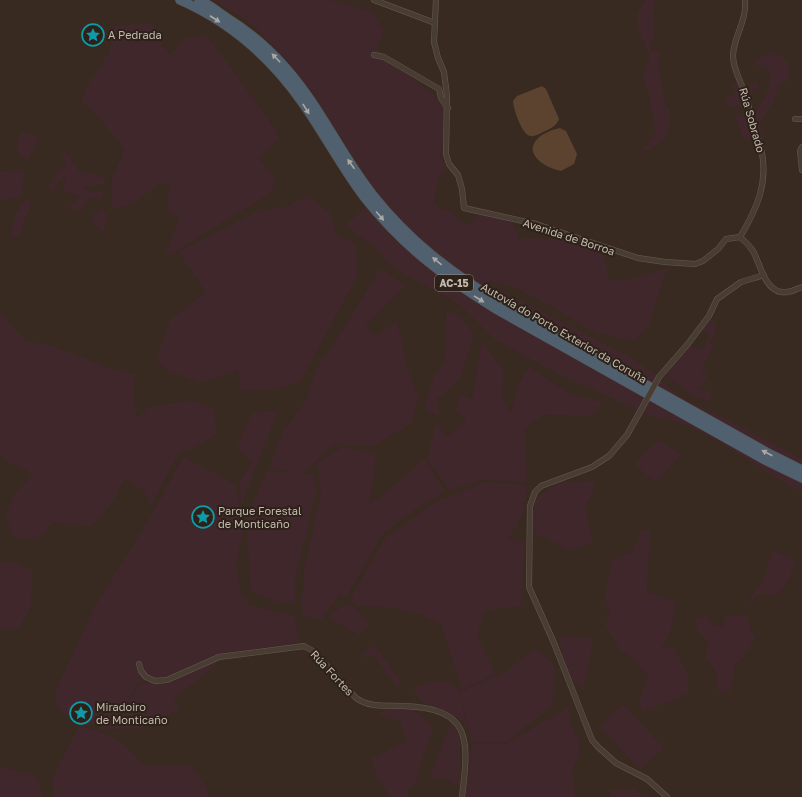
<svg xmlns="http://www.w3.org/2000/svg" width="802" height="797" viewBox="0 0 802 797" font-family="'Golos Text',sans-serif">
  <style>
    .green { fill: #40272b }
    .water { fill: #5b432f }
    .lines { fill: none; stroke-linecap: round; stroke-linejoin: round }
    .street-casing { stroke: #665b51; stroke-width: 6 }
    .highway-casing { stroke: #53483e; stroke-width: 10 }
    .street { stroke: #493d33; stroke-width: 5 }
    .highway { stroke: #50606f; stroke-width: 9 }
    .street-bridge-casing { stroke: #665b51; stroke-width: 6; stroke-linecap: butt }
    .street-bridge { stroke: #493d33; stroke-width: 5 }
    .oneway { fill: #aea7a1 }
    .labels { text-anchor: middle; stroke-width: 4; stroke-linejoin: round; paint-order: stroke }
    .shield { fill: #2d2219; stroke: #978c81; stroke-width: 1 }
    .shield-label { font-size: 10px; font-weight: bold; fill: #c5b9ae }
    .poi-label { font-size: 11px; fill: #c5b9ae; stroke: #2d2219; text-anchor: start }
    .street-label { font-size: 11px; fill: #c5b9ae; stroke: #2d2219 }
  </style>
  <rect width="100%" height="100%" fill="#382a20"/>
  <path class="green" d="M213,0H330L372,11L384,31L377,49L391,65L410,76L435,95L444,109V135L440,155L446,168L437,181L434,203L442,210L451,211L465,226L477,218L484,208C503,214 514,220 519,239C541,237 588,237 603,256C607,262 608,274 609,280H627L667,268L649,325L635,341L596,333L558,310L516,288L490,281L488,284L631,357L656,375L669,388L686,400L724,418L802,459V491L793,488L714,439L678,422L650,415L627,405L558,374L497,341L461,305L393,268L373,246L345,225L367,206L382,199C341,144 313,81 262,35C256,29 251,23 244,19C234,12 223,6 213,0Z
    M646,0H656C651,13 657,26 653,40L649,43L651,50L660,54L658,65L666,107L670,111C671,135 667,143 643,152L642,149L647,146L656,131L649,94L642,77L650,56L640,34L636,14Z
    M151,23L161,43L170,55L183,39L205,35C225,56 236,75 252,97C263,113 271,121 279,139L259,158L276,180L269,194L173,253L165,254L180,217L166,211L170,185L161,183L133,204L111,210L112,177L125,150L94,112L81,101L89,82L109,52L114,26Z
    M774,51L787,61L789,70L788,82L780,83L774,101L760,123L764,138L760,141L743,138L734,114L752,118L766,96L771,75L764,66H757L753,61Z
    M755,81L759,86L750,93L752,111L726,104V98L735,94L732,87L736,82L748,88Z
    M20,133H30L38,139L30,157H21L16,147Z
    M65,149L79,171L105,178V184L84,187L90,192H101V199L89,198L81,211L68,208L80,196L63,191L66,176L63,177L53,191L44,184L54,183L57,171L67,168L61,150Z
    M25,171L21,198L0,200V172Z
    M309,195L330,213L337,235L356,243L357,277L300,382L273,390L241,391L238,370L201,383L168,371L156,359L170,320L206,292L178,252L256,212L288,206Z
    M26,198L32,204L24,220L21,235L10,238L15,214Z
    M103,207L107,216L104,232L95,225L91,216Z
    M380,268L406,286L366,325L375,336L397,321L408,369L418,396L411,424L375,445H333L304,473L312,474L317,490L295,579V605L274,601L251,591L246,520L267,471L295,473L269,467L283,432L307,399L316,369L343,330Z
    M0,311L13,328L26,341L49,345L113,369L135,374L133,395L137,419L147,408L191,400L214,408L217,433L198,446L178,454L151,506L144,491L125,478C115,499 108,512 89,527L52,522L40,540L14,537L5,516L15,493L33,474L8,462L0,455Z
    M446,311L460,315L474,335L460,380L437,399L440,416L424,410L434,376L445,361Z
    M712,319L716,323L715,335L710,342L713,346L702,369L708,376L700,389L709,391L713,395L708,402C690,396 679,387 666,374L691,345L702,351L709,336L702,330Z
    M482,340L504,372L502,398L511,414L519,383L529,367L569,394L603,402L593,416L543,415L525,429L527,482L482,480L450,491L427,459L436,422L447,437L467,421L455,409L461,394L472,399Z
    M278,411L241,506L240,481L252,462L237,448L251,413Z
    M659,440L681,454L656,483L634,464Z
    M342,447L376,453L375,468L369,503L383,495L424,459L445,491L410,513L383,534L346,597L340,594L321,620L301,614L304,571L321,491L317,463Z
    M183,457L235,484L245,526L236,561L241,593L249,605L295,617L299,642L219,654L162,678L138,684L120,713L91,725H83L60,710L54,694L94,608L157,506Z
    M595,480L592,494L585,507L593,543L570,550L534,533L533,509L537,496L559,483Z
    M485,482L527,485C527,510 521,519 508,540L525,541L521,607L485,610L477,636L496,674L462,690L441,624C411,609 390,606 356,606L351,597L385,538L437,501Z
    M641,530L650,531L647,592L676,602L671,631L661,649L673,647L688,674V694L643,712L638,704L648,676L634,659L620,650L605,625L610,612L604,596L612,560L633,551Z
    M773,550L796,560L788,581L776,596L762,593L742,608L762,583Z
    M0,562L17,563L33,571L31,607L20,627L0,630Z
    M350,604L362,614L369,625L359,635L328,618L342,606Z
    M747,615L750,630L756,638L745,656L733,666V680L729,693L716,690C718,674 717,670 705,659L709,642L697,630L695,618L707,616L712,625L724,627L723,617Z
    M558,636L594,639L583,690L569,676Z
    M375,645L402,683L397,687L373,655L364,658L360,655Z
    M535,648L555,666L552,707L504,743L471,742L460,692L505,672Z
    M214,660L217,664L174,699L180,708L143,728L100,730L102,723L120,715L139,685L151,682L167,684Z
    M430,682H448L459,689L466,725C452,712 440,707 422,703L413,688Z
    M623,704L664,748L640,770L599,726Z
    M570,706L569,720L579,742L580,755L572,770L575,797H465L472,744H506Z
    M391,709H412L434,727L420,765L417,780L407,792V797H390L377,778L371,759L406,741L400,722L376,713Z
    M451,723L460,736V783L454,785L447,779L429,778Z
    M79,726C107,733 127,740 142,765H190L207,788L209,797H54L52,779Z
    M0,766L36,777L44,797H0Z
    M634,788L644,797H610L611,790Z"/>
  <path class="water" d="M542,86L546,89L559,119C556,126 552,128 545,131C541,133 535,137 530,136C522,135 513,108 513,101L517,96Z
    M560,128L566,131L577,154L574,164L561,171C525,162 522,137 560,128Z"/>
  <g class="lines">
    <g class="street-casing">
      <path id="street" d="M374,0L435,23
        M436,0L434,42L438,58L444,72L447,96L446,154L449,164L458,175L462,189L464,208L536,224L638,258L665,262L695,264L703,261L718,249L726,239L740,237C745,241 749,245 753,251C760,263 764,289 781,292C788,294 796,289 802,287
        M374,55L384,57L439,89L441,98L448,108
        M795,119H802
        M802,147L800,151L802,170
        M740,237C757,209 769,182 761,148C759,140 754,132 751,123C749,115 750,107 747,99C743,85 733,71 733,56C733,38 747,21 745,0
        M659,377L687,345L709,316L717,299L741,282L764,275
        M641,410L627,435L609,456L592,467L541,486L535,492L530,506L529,587L554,643L592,740L598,747L616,763L647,779L667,797
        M139,664L141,671L146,677L155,681L167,680L219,657L304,646L313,651L356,698C370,708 386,705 403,706C472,708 469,739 462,797"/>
    </g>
    <g class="highway-casing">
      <path id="highway" d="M180,0C230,22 271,58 302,102C324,133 342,168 365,198C403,246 444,277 496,309L765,460L802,478
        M199,0C209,4 218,12 227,18C248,31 268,48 285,67C319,105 340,153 372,194C409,241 449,271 500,303L768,453L802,470"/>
    </g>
    <use href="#street" class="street"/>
    <use href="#highway" class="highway"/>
    <g class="street-bridge-casing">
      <path id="street-bridge" d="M641,410L659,377"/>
    </g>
    <use href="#street-bridge" class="street-bridge"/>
  </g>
  <defs><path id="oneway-solid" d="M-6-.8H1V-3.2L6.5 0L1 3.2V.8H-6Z"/></defs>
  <g class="oneway">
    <use href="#oneway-solid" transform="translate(215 19) rotate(33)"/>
    <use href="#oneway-solid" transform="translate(276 58) rotate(-134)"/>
    <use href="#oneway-solid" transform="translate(306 109) rotate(58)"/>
    <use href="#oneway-solid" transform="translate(351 164) rotate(-125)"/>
    <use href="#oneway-solid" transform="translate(380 216) rotate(50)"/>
    <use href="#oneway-solid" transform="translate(437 261) rotate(-141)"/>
    <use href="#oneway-solid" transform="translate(479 299) rotate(32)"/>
    <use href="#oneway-solid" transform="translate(767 453) rotate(-152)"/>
  </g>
  <defs>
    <g id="sight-ring" transform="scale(1.15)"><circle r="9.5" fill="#2d2219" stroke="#0f9aa8" stroke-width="1.5"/><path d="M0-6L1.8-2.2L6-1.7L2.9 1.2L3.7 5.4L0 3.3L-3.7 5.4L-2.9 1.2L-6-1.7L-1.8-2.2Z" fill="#0f9aa8"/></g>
  </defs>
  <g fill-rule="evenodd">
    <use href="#sight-ring" x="93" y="35"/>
    <use href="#sight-ring" x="203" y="517"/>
    <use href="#sight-ring" x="81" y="713"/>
  </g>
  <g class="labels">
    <rect class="shield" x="435" y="275" width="38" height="16" rx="3"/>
    <g class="shield-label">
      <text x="454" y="287">AC-15</text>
    </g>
    <g class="poi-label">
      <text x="108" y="39">A Pedrada</text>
      <text x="218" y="515">Parque Forestal<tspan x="218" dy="13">de Monticaño</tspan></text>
      <text x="96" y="711">Miradoiro<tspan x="96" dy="13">de Monticaño</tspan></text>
    </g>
    <g class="street-label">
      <text transform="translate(752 120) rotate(74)" y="4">Rúa Sobrado</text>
      <text transform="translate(569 237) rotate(18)" y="4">Avenida de Borroa</text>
      <text transform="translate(564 333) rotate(30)" y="4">Autovía do Porto Exterior da Coruña</text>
      <text transform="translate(332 673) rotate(47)" y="4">Rúa Fortes</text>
    </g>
  </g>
</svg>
